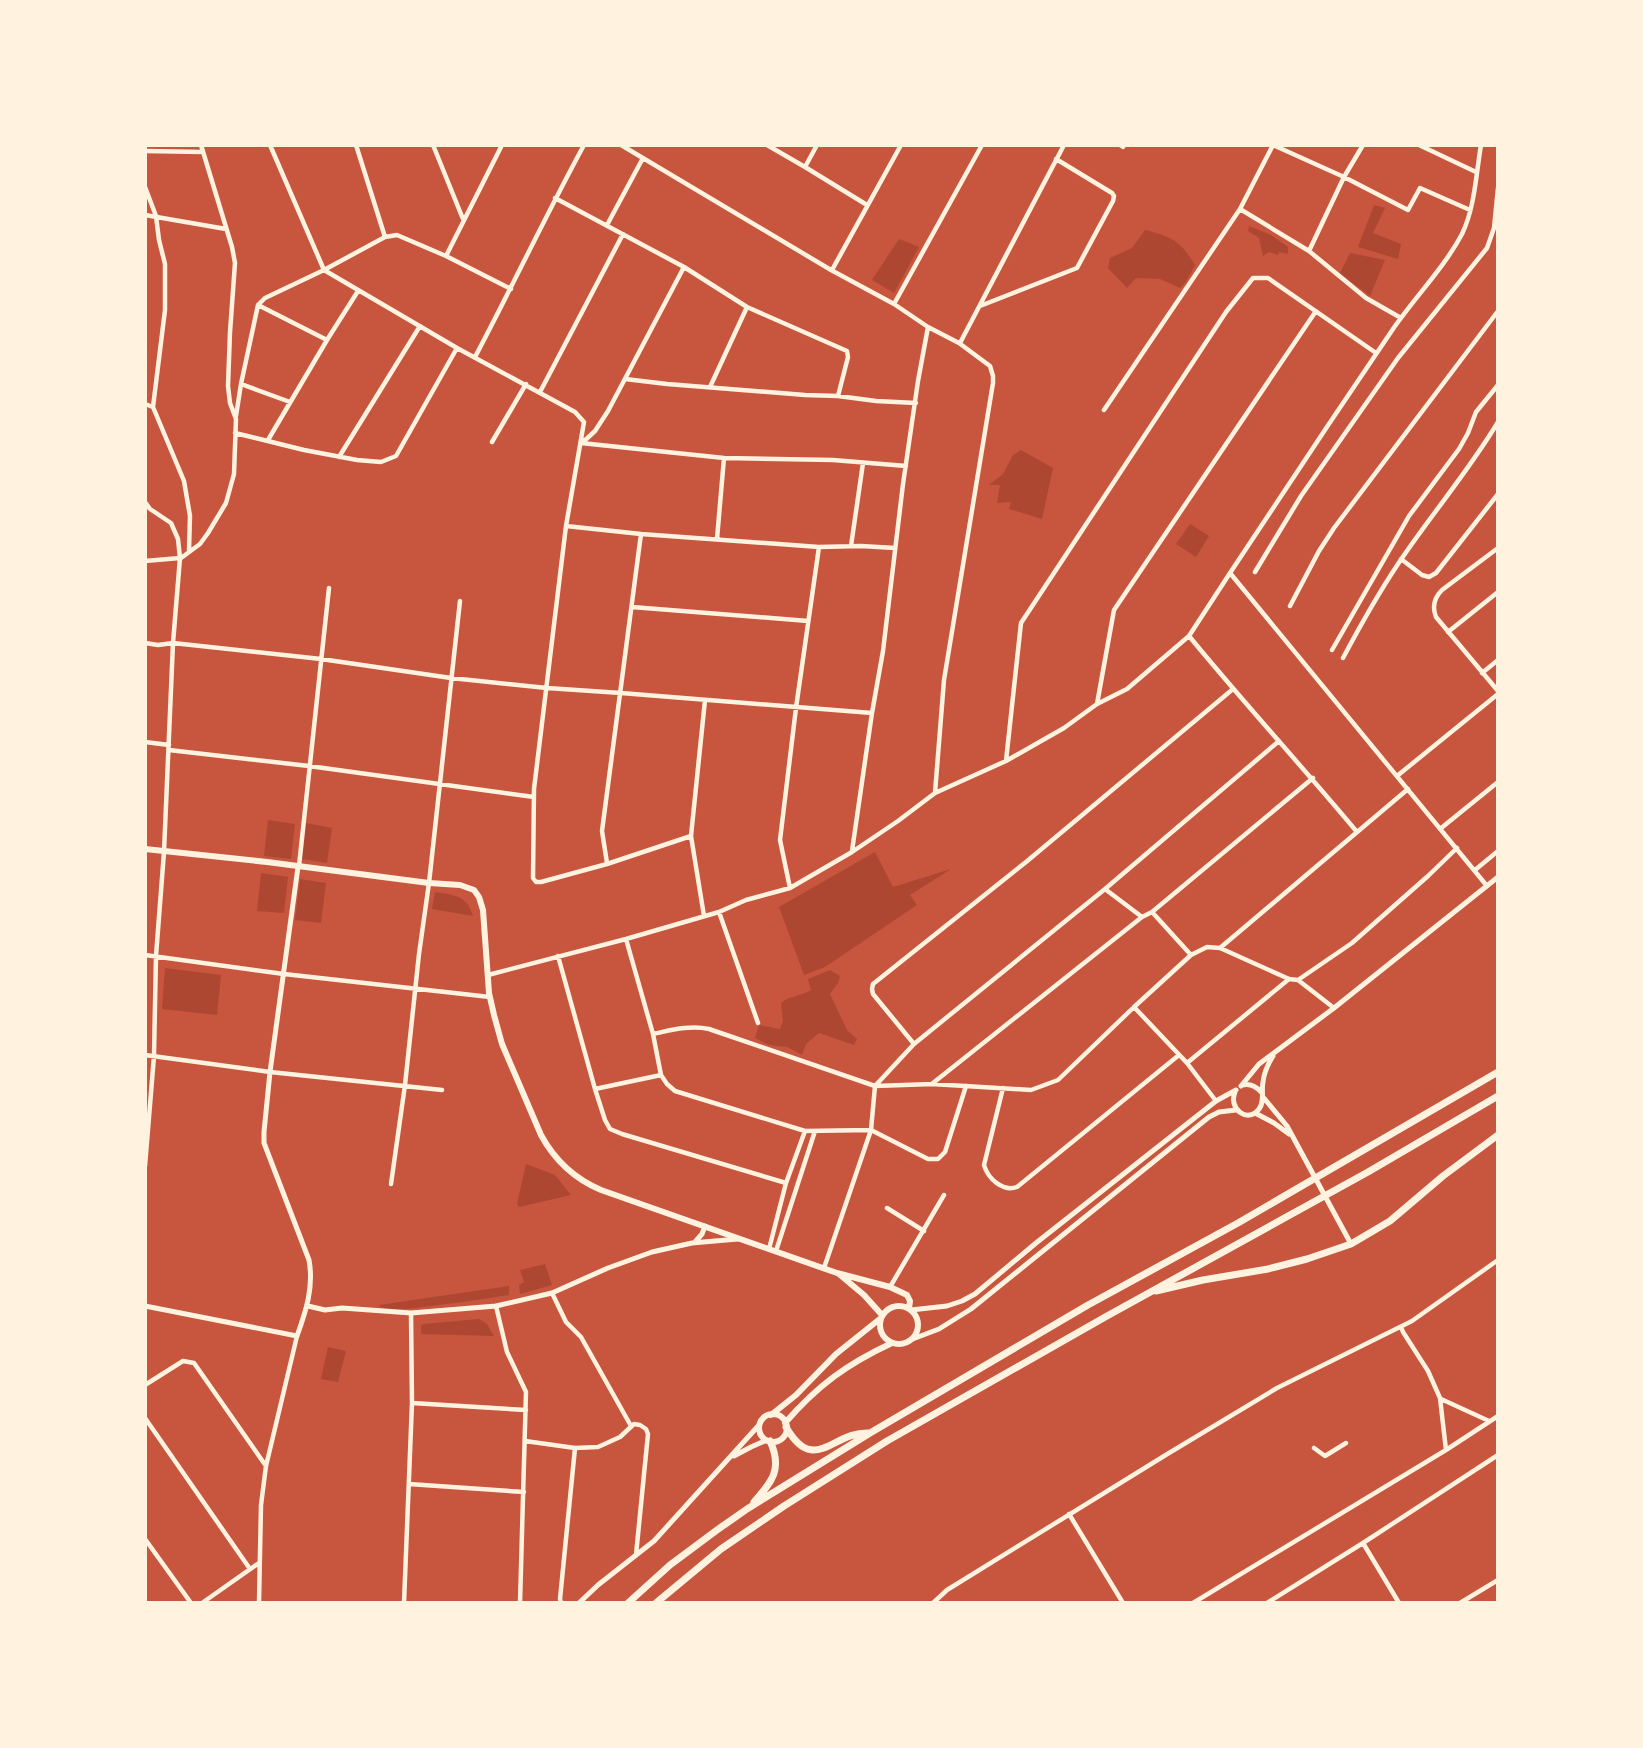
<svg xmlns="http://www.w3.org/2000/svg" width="1643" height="1748" viewBox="0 0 1643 1748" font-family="Poppins,sans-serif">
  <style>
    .green { fill: #ae4732 }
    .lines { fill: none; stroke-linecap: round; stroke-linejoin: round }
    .minor { stroke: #fff3e0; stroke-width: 4.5 }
    .tertiary { stroke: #fff3e0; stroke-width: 5 }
    .secondary { stroke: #fff3e0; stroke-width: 6 }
    .trunk { stroke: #fff3e0; stroke-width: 7 }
  </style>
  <rect width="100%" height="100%" fill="#c8553d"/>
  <path class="green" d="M1374,205L1385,208L1373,233L1401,244L1398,259L1358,247Z
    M1249,226L1271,235L1288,247V254L1279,252L1278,255L1269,252L1263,256L1259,238L1248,231Z
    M1145,230C1172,237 1180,240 1195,265L1185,283L1180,288L1160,279L1136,278L1127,288L1108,268L1110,258L1132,248Z
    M899,239L919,247L894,293L872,280Z
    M1350,253L1385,260L1370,296L1340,273Z
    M1021,450L1053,468L1042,519L1009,509L1011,502L997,503L1000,485H989L1003,474L1013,455Z
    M1190,524L1209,536L1196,557L1176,544Z
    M268,820L295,824L291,859L264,856Z
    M306,823L332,828L327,863L302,859Z
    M875,852L893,887L951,869L910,895L917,905L825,967L804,975L779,907Z
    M261,873L288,877L284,913L257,911Z
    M300,879L326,883L321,923L295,920Z
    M435,892C454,895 467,895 473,916L432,909Z
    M165,968L221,975L217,1015L162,1009Z
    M830,970L840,976L838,983L830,994L847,1030L857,1039L854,1045L819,1033L806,1044L802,1055L787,1047L769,1045L755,1038L759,1025L780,1029L783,1021L781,1003C790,995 800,997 811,990L808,979Z
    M526,1164L555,1175L571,1195L519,1207L517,1204Z
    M545,1264L552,1285L520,1294L519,1285L524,1282L520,1270Z
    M509,1286V1295C483,1299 457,1303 431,1306C414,1308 396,1311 380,1307L379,1305Z
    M479,1319L487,1324L494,1336L421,1334V1326L423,1324Z
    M328,1347L346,1351L338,1382L321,1379Z"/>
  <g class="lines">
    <path class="minor" d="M356,145L385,237
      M433,145L463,219
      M621,145L831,270L894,304L928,327L959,343L990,366L993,376V383L944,680L935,793
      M767,145L805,167
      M817,145L805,167L867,205
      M1120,145L1123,147
      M1273,145L1344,177L1408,210L1420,188L1470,210
      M1419,145L1476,172
      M1481,145C1476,174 1475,207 1462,234C1444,268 1415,297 1393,329C1338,410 1284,491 1230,573L1487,886
      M145,151L203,152
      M145,187L156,216L159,240L165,264V310L153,407
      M555,198L684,267L747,307L847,351L848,357L838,396
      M1240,209L1309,251L1366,298L1401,318
      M145,215L226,229
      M607,225L643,158
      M1309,251L1344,177L1363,145
      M446,256L502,145
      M832,270L901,145
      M511,289L446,256L397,235L385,237L324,270L457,348L575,412L584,422L566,526L534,789L533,878L536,882H541L607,864L691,836
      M894,304L982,145
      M258,305L327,340
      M980,306L1077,268L1113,201L1114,196L1112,193L1056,159
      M960,343L1064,145
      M475,357C512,287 546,215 584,145
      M625,379L667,384L805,395L838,396L876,401L916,403
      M241,384L290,402
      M710,387L747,307
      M540,392L623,234
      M145,404L153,407L184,481L190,516L189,550
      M1104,410L1240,209L1273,145
      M236,416L241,384L258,305L265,298L324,270L270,145
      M235,433L304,450L357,460L381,462L396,456L457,348
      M268,440L327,340L358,291
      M492,442L526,384
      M581,443L724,458L833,460L906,466
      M582,443L595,431L608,411L684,267
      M339,457L420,326
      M145,502L150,509L171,523L178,539L180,558L173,643L164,852L156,956L154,1056L145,1166
      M566,526L641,534L819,547L861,546L895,548
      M717,539L724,458
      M851,546L863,463
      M1498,548L1442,590C1434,598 1432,607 1436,617L1498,691
      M181,558L200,544L208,533L226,503L234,474L236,419L230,403L228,386L230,332L235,263L232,247L201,145
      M1401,559L1422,575L1429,577L1436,573L1498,494
      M145,561L180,558
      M1255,572L1301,496L1398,358L1487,248L1494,228L1498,188
      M1290,606L1319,551L1334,528L1498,311
      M632,607L808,621
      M1448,632L1498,592
      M1189,636C1243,702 1302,766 1357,832
      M145,643L158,645L173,643L321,659L451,678L547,688L621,693L872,713
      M1332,650L1409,516L1459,449L1468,433L1476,412L1498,385
      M1343,658C1360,626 1378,594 1398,564C1430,516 1468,472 1498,422
      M1482,673L1498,660
      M1097,704L1114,610L1316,311
      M145,742L169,745
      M169,750L309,766L534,797
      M1006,761L1021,623L1226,312L1253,278H1268L1376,353
      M1397,776L1498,694
      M1440,829L1498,782
      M852,851L872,713L883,651L903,484L918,381L928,327
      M607,863L602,831L641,534
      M299,866L329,588
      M1475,870L1498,851
      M790,888L780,840L796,708L819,547
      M1105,889L1142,917
      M719,912L758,1023
      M1152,912L1191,955
      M704,916L691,836L705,700
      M626,939L653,1034L661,1075L667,1084L675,1091L805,1131L871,1130L824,1268
      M1220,948L1408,789
      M145,955L284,974L490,997
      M558,956L595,1089L605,1120L610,1129L622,1134L786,1183
      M488,975L626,939L719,912L746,900L790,888L852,852L898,821L935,793L1006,761L1064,728L1097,704L1127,689L1189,636L1230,573
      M1298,980L1352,943L1428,876L1457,848
      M1134,1007L1187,1063L1216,1101
      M653,1034C672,1030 690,1025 709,1029L875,1086L914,1044L1105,889L1279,741
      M914,1044L873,994L872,989L873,984L1026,862L1233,689
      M145,1055L270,1072L442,1090
      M1187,1063L1289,979
      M933,1083L1142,917L1152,912L1313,778
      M966,1086L945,1152L938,1159H928L871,1130L875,1086L932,1084L1031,1090L1058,1080L1134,1007L1191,955L1207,947L1220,948L1289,979L1298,980L1334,1008
      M1003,1088L984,1165C988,1179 1003,1192 1017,1187L1179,1055
      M595,1089L661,1075
      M391,1184L405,1085L419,954L429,883L460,601
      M887,1208L924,1231
      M769,1249L786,1183L805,1131
      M776,1251L815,1131
      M890,1287L944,1195
      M552,1293L566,1322L581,1337L631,1426
      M496,1306L507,1352L526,1392L520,1603
      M1401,1327L1403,1332L1428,1371L1440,1398L1446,1450
      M145,1385L183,1361L194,1363L266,1466
      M1441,1399L1489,1421
      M412,1403L526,1410
      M145,1418L250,1569
      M525,1441L575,1448L560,1599L561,1603
      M575,1448L598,1447L620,1437L634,1424L640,1425L646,1429L648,1434L636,1555
      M1314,1448L1325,1456L1346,1443
      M409,1484L524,1492
      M1069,1514L1123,1603
      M145,1539L191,1603
      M1363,1543L1399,1603
      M202,1603L259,1563
      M259,1603L261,1505L266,1466L297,1336
      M404,1603L412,1403L411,1313
      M933,1603L947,1590L1169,1453L1277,1388L1412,1321L1498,1260
      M1193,1603L1446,1450L1498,1416
      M1267,1603L1363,1543L1498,1455
      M1460,1603L1498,1580"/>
    <path class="tertiary" d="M1242,1085C1250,1083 1256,1086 1261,1092
      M1241,1086L1259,1064L1334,1008L1498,877
      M1235,1092C1228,1109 1248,1124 1259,1109C1265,1102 1261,1091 1263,1082C1264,1072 1268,1064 1273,1056
      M1263,1097L1287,1126L1351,1244
      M1255,1113L1274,1123L1289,1134
      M695,1242L702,1234L705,1226
      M145,1306L297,1336C306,1311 314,1287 309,1260L264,1143V1132L270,1072L298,867
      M308,1306L325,1310L342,1308L411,1313L496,1306L552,1293L608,1268L652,1252L692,1243L738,1239
      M911,1310L947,1306L962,1301L975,1294L1036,1243L1216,1101L1236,1090
      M910,1340L939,1329L971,1309L1209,1117L1219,1112L1236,1110
      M734,1456L751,1447L767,1440
      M579,1603L598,1585L654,1541L759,1425"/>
    <path class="secondary" d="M145,849L267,862L429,883L460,885L474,890L479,897L483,910L489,993L494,1015L502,1044L541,1135C554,1159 575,1179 601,1190L837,1273L890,1287L907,1295L910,1301L909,1308
      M839,1274L864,1295L882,1315
      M880 1325a19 19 0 1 1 38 0a19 19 0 1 1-38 0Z
      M759 1428a14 14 0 1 1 28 0a14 14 0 1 1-28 0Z
      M771,1415L796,1395L836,1354L881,1318
      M785,1423C818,1385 847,1364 892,1343"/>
    <path class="trunk" d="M1156,1291L1203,1280L1268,1269L1307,1259L1351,1244L1390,1221L1443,1176L1498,1135
      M786,1427C814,1476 833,1431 869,1433
      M754,1502C772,1482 783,1469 770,1441
      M628,1603L670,1565L717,1530L747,1509L870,1433L1088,1305L1238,1223L1498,1072
      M656,1603L721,1549L784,1506L887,1441L1107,1316L1368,1172L1498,1096"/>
  </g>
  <rect width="1643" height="1748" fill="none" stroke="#fff3e0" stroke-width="294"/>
</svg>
